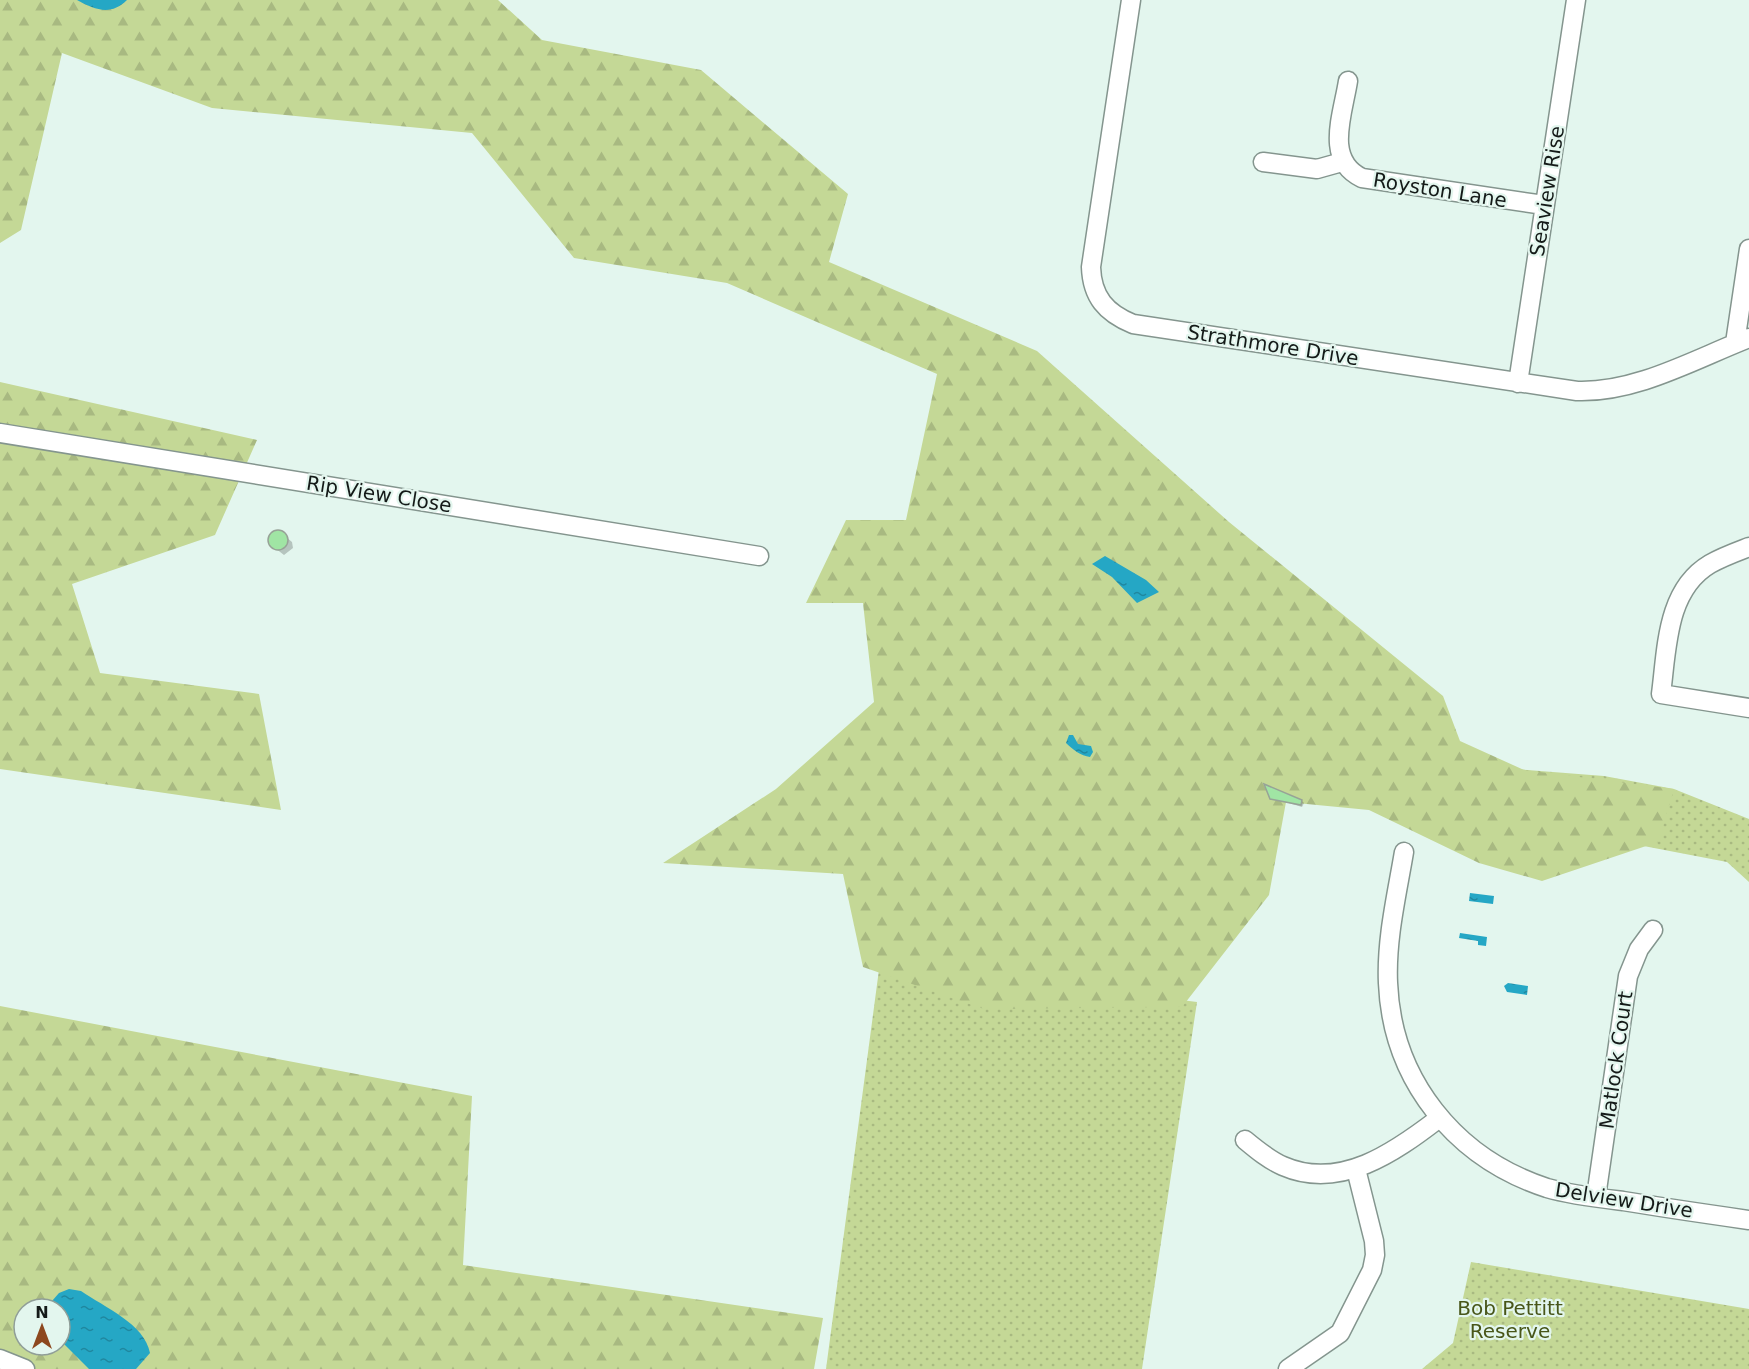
<svg xmlns="http://www.w3.org/2000/svg" width="1749" height="1369" viewBox="0 0 1749 1369" font-family="'DejaVu Sans',sans-serif">
  <style>
    .grass { fill: url(#grass-dots) }
    .forest { fill: url(#forest-firs); fill-rule: evenodd }
    .water { fill: url(#water-ripples) }
    .shadow { fill: #0003 }
    .building { fill: #a0e5a4; stroke: #97a397; stroke-width: 1.5 }
    .lines { fill: none; stroke-linecap: round; stroke-linejoin: round }
    .minor-casing { stroke: #84958e; stroke-width: 21 }
    .minor { stroke: #fff; stroke-width: 18 }
    .labels { text-anchor: middle; stroke-width: 4.5; stroke-linejoin: round; paint-order: stroke }
    .street-label { font-size: 20px; fill: #141a18; stroke: #e3f6ee }
    .park-label { font-size: 20px; fill: #485619; stroke: #e3f6ee }
  </style>
  <defs>
    <pattern id="grass-dots" width="8" height="8" patternUnits="userSpaceOnUse" patternTransform="scale(1.5)"><rect width="8" height="8" fill="#c4d896"/><path d="M2 2h.1M6 6h.1" fill="none" stroke="#a8b981" stroke-width="1.8" stroke-linecap="round"/></pattern>
    <pattern id="forest-firs" width="22" height="20" patternUnits="userSpaceOnUse" patternTransform="scale(1.5)"><rect width="22" height="20" fill="#c4d896"/><path d="M5 1l3.5 6h-7zM16 11l3.5 6h-7z" fill="#a8b981"/></pattern>
    <pattern id="water-ripples" width="26" height="14" patternUnits="userSpaceOnUse" patternTransform="scale(1.5)"><rect width="26" height="14" fill="#25a7c5"/><path d="M2 4q2-2 4 0t4 0M15 11q2-2 4 0t4 0" fill="none" stroke="#1f879f"/></pattern>
  </defs>
  <rect width="100%" height="100%" fill="#e3f6ee"/>
  <path class="grass" d="M1515,769L1604,776L1674,789L1749,819V882L1727,862L1628,843Z
    M880,962L1197,1002L1142,1369H826Z
    M1471,1262L1749,1309V1369H1422L1453,1343Z"/>
  <path class="forest" d="M0,0H498L542,40L701,70L848,194L829,262L1037,351L1229,522L1443,696L1460,741L1524,770L1674,789L1658,842L1542,881L1479,863L1369,810L1286,802L1269,895L1182,1007L984,1009L863,967L843,874L663,863L776,789L874,702L863,603H806L846,520H906L937,374L727,283L574,258L472,133L212,108L62,53L21,230L0,243Z
    M0,382L257,440L215,535L72,584L100,673L259,694L281,810L0,769Z
    M0,1006L472,1096L463,1265L823,1318L814,1369H0ZM24,1309H60V1345H24Z"/>
  <path class="water" d="M77,0H127C111,16 95,10 77,0Z
    M1105,556L1146,580L1159,592L1137,603L1112,577L1092,564Z
    M1069,735H1073L1078,744L1091,746L1093,752L1090,757C1081,756 1072,749 1066,743Z
    M1470,893L1494,896L1493,904L1469,901Z
    M1460,933L1487,937L1486,946L1478,945V941L1459,938Z
    M1508,983L1528,986L1527,995L1507,992L1504,986Z
    M69,1289L81,1291C104,1307 145,1324 150,1353L136,1369H89L60,1340V1309H45L59,1293Z"/>
  <path class="shadow" d="M280,532L292,542L293,548L284,555L271,545L270,538L274,533Z
    M1272,798L1302,801L1304,803L1302,807Z"/>
  <path class="building" d="M268 540a10 10 0 1 1 20 0a10 10 0 1 1-20 0Z
    M1264,784L1302,800L1301,805L1270,799Z"/>
  <g class="lines">
    <g class="minor-casing">
      <path id="minor" d="M1131,0L1091,267C1092,297 1106,313 1133,324L1577,391C1636,393 1695,359 1749,338
        M1348,81C1343,114 1324,160 1362,178L1544,205
        M1263,162L1317,169L1342,162
        M1735,343L1749,249
        M1518,383L1576,0
        M0,433L759,556
        M1749,547C1736,552 1722,557 1710,564C1666,590 1667,649 1661,694L1749,708
        M1404,852C1397,894 1386,939 1388,983C1392,1080 1455,1158 1547,1188C1571,1195 1598,1198 1623,1201C1665,1208 1707,1214 1749,1220
        M1245,1140C1257,1150 1269,1160 1283,1166C1340,1191 1395,1152 1438,1119
        M1596,1197L1628,976L1639,949L1653,930
        M0,1359L25,1369
        M1288,1369L1340,1333L1372,1270L1375,1255L1374,1241L1356,1169"/>
    </g>
    <use href="#minor" class="minor"/>
  </g>
  <g class="labels">
    <g class="street-label">
      <text transform="translate(1440 190) rotate(9)" y="7">Royston Lane</text>
      <text transform="translate(1547 191) rotate(-81)" y="7">Seaview Rise</text>
      <text transform="translate(1273 345) rotate(9)" y="7">Strathmore Drive</text>
      <text transform="translate(379 494) rotate(9)" y="7">Rip View Close</text>
      <text transform="translate(1616 1060) rotate(-82)" y="7">Matlock Court</text>
      <text transform="translate(1624 1200) rotate(9)" y="7">Delview Drive</text>
    </g>
    <g class="park-label">
      <text x="1510" y="1315">Bob Pettitt<tspan x="1510" dy="23">Reserve</tspan></text>
    </g>
  </g>
  <g transform="translate(42 1327)"><circle r="28" fill="#e3f6ee" stroke="#909e98" stroke-width="1.5"/>
  <path d="M0-4.5L10 22L0 15L-10 22Z" fill="#8d481e"/>
  <text y="-9" font-size="16" font-weight="bold" text-anchor="middle" fill="#141a18">N</text>
  </g>
</svg>
